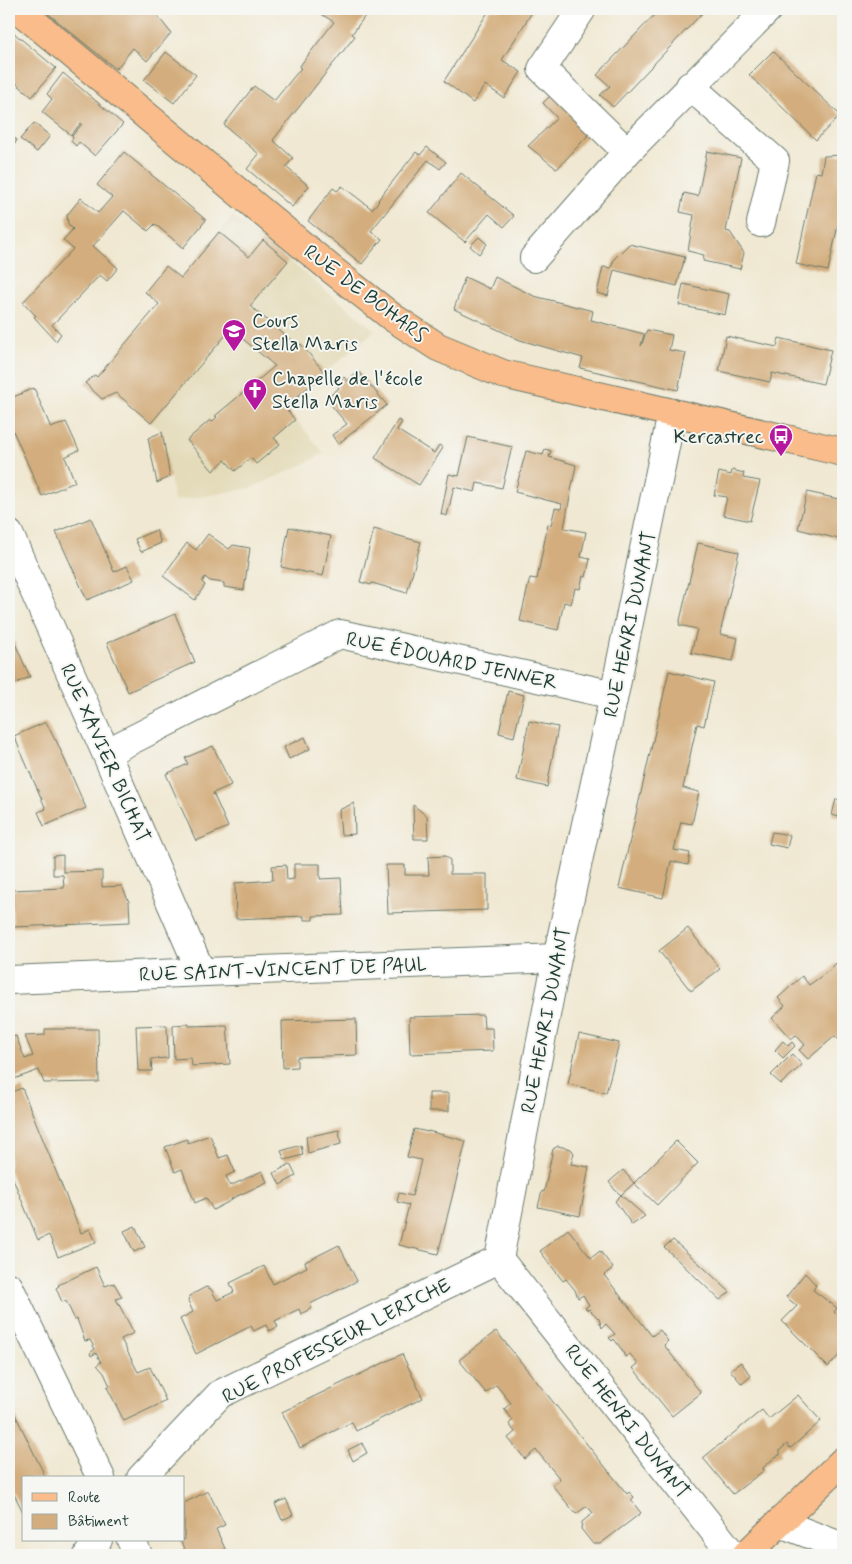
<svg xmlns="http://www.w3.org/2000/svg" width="852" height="1564" viewBox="0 0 852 1564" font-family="Mynerve,sans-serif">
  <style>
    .built { fill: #e4dbba }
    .building { fill: #d3ad7d }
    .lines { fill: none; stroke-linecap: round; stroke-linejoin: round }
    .minor-casing { stroke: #68796b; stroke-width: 30 }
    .major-casing { stroke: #68796b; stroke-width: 30 }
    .minor { stroke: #fff; stroke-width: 28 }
    .major { stroke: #f9bc8a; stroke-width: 28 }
    .labels { text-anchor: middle; stroke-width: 4; stroke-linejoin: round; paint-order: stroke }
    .street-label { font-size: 20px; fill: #1f3d34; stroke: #f6f6f2 }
    .poi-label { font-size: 20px; fill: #1f3d34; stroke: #f6f6f2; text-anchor: start }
  </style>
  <rect width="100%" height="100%" fill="#f6f6f2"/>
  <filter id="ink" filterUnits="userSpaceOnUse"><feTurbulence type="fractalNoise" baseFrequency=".02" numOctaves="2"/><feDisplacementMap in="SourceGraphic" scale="10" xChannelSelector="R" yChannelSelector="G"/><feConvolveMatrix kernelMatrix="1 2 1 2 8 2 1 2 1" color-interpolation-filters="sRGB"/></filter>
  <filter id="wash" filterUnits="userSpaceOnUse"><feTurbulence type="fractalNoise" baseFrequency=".0096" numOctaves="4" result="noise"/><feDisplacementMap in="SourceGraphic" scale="20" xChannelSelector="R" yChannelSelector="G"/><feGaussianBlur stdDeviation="1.12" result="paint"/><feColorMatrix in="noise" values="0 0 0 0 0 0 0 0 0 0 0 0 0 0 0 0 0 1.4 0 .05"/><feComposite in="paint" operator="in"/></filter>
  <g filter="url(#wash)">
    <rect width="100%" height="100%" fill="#f0e8d2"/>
    <path class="built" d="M233,216L375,330L285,407L324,453L306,463L251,488L174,501L162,432L97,377Z"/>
    <g id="blocks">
      <path class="building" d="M47,9H152L171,33L147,61L133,48L116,69L45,11Z
        M313,9H370L352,34L355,36L273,140L293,158L286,167L309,186L292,207L247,169L259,154L224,125L254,86L274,101L301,68L299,67L334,22Z
        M490,9H534L502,60L521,72L504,98L485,85L473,103L444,81Z
        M660,9H706L613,107L600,95L610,86L597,75Z
        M9,29L56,68L32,97L9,77Z
        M773,51L840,115L816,140L749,75Z
        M166,52L196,75L174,103L144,80Z
        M63,73L123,124L95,156L79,142L76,146L71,141L73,138L72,136L82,124L81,123L71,135L42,112L52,99L47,94Z
        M553,93L592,131L557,169L528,146L557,118L543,103Z
        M34,123L50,136L37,152L20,139Z
        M9,135L17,140L9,153Z
        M427,147L446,162L440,169L428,160L371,231L382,239L362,264L308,221L333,188L337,191L342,186L372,209L379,201L378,200L416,152L420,155Z
        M707,151L741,158L726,231L730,232L744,253L740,269L703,261L704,255L688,251L694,215L680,212L684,193L698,196Z
        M124,152L206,220L183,248L155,224L148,231L124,211L93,246L118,268L107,281L100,275L52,325L61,334L56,341L34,317L36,316L23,302L73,249L63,240L73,229L68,224L67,215L81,198L98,213L112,197L97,185Z
        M843,155V202L828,271L796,264L816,172L821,173L824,156Z
        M461,173L514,216L504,227L489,214L465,242L429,213Z
        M219,232L249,257L263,240L288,261L250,306L298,346L301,344L325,373L285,407L295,420L274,438L280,444L256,464L251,458L235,471L225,460L213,471L187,440L210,420L212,422L217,417L215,416L275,366L231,329L151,423L116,393L102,399L85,383L95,375L97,377L159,304L145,292L166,266L181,278Z
        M479,237L487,244L479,254L470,246Z
        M629,244L685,257L677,286L614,270L608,296L597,293L603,267L611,268L614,259Z
        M465,277L490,289L495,277L534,296L593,311L591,320L644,334L641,346L647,330L672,335L669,350L686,353L678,390L580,368L583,358L520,340L454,309Z
        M683,284L729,294L725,315L679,305Z
        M726,336L777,347L779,338L831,350L823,384L772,373L770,382L719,371Z
        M359,372L387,405L338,444L332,435L347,424L326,399L339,388L336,384L344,377L347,381Z
        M34,388L51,428L66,422L79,450L65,457L75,482L42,496L9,422V399Z
        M398,420L402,422L397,430L434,453L439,445L443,448L419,485L375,458Z
        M162,432L170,477L157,483L148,438Z
        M468,437L512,447L502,488L477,483L475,492L454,487L447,516L441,514L449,474L459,476Z
        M545,449L551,451L549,457L576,465L564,528L586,532L581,557L590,559L586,577L583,576L580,589L575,588L571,604L564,602L558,630L520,621L530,578L537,579L548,524L551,525L555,508L561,509L562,504L515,492L526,451L543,455Z
        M732,470L744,473L743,478L760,481L750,521L723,515L727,497L714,495L719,472L731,475Z
        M807,492L843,500V540L798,529Z
        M91,518L114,572L127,566L134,580L87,600L56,532Z
        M289,527L331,536L323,576L281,567Z
        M374,529L421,542L407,593L372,583L371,585L360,582Z
        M156,530L161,543L141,552L135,539Z
        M208,534L229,549L233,545L250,548L244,590L224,587V583L210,581L205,577L202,582L205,585L195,600L163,576L187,543L196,550Z
        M698,543L739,552L720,634L738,638L733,661L691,653L697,629L679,625Z
        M175,614L195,662L128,692L107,643Z
        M9,630L30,677L9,686Z
        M669,671L714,682L704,726L697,724L683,788L699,792L692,824L681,822L674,850L690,853L688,865L671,861L663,898L619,888Z
        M508,691L524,695L514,737L499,733Z
        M529,721L558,727L547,787L517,780Z
        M46,722L55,740H56L86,808L44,826L38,812L46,809L14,736Z
        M305,737L310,749L289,759L284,747Z
        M213,746L231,785L213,793L228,827L196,841L166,774L188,764L185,758Z
        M836,799L843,801V818L832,815Z
        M354,803L355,834L341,835L339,810Z
        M413,805L427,816L428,839H414Z
        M772,832L790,835L787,848L769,844Z
        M63,855V872L102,871V887L122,886L129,902L130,922L13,927L11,890L64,888L63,875H53V856Z
        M445,856L450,860V874H487V910L388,913L386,865H405V875H429L428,857Z
        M294,864H320V879L341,878L343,915L313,916V920H304V916L236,919L235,883L273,880L272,866L286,865L287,880L294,879Z
        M688,928L720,969L691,991L659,951Z
        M836,963L843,972V1038L840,1041L835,1036L808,1059L799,1050L805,1045L796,1035L791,1039L772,1018L785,1006L778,998L802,976L809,985L830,970Z
        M483,1015L484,1028H492L493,1051L410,1054L409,1017Z
        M356,1019L357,1055L297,1057V1067L283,1068L282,1021Z
        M189,1024V1026L227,1025L230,1064L192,1066L191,1058L174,1059L173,1025Z
        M167,1025L168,1058L151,1059L152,1071H138L136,1026Z
        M45,1029H98L99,1082L44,1083L39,1070L14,1079L9,1066V1038L16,1036L25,1059L33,1056L25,1036L45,1035Z
        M579,1034L619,1043L606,1093L568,1084Z
        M783,1041L788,1046L792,1042L795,1046L783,1058L775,1050Z
        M792,1054L802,1065L781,1084L771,1075Z
        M22,1088L81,1233L90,1229L96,1242L58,1257L49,1235L38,1240L9,1169V1093Z
        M429,1093H449V1111H429Z
        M414,1129L428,1132V1131L466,1141L438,1254L399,1245L409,1205L397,1202L399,1193L412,1196L421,1160L407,1157Z
        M339,1130L341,1144L308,1153L306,1137Z
        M210,1135L219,1158L228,1155L235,1172L226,1176L230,1186L262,1171L267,1182L231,1199L232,1200L213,1210L206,1198L195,1203L182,1169L175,1172L165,1147L187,1139L188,1143Z
        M676,1141L698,1163L657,1205L634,1183Z
        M301,1145L303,1155L285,1160L281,1151Z
        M558,1146L571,1149L574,1153L571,1164L589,1167L580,1216L538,1207L542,1191L544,1192L553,1149Z
        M290,1164L296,1176L280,1185L274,1173Z
        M623,1170L634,1183L621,1195L615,1190L609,1182Z
        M621,1195L645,1216L632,1225L615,1201Z
        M135,1226L145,1247L134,1252L124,1231Z
        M568,1229L591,1258L600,1251L613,1268L604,1275L652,1336L660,1330L668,1341L664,1345L701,1393L672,1416L633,1368L638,1364L630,1354L625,1357L622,1350L614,1339L612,1341L609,1338L615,1334L606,1324L602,1328L599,1319L589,1309L588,1310L585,1308L589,1305L583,1295L578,1298L575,1290L566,1279L563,1281L540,1251Z
        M673,1240L702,1266L730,1292L720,1300L664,1247Z
        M339,1245L357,1281L310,1304L312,1308L301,1314L299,1309L275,1321L278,1327L269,1331L266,1325L254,1331L251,1326L196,1354L180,1319L193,1312L188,1301L189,1296L206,1287L211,1289L217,1300L234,1292L230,1283L264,1266L273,1284L307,1267L305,1262Z
        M96,1267L105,1286L114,1283L122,1297L116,1299L134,1333L121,1339L138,1372L150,1367L166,1401L124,1421L107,1387L110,1386L104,1373L97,1365L101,1362L96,1353L91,1356L90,1353L95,1349L90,1340L85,1341L77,1319L75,1320L66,1301L62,1302L56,1288L59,1286L58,1285Z
        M805,1273L816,1285L813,1290L837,1308L834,1312L843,1321V1351L828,1367L782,1321L797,1306L786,1297Z
        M496,1331L627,1494L629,1492L634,1497L631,1500L641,1513L600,1544H593L581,1529L582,1522L593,1513L587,1506L576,1514L552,1485L560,1479L536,1450L525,1459L508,1438L515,1432L509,1424L513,1420L504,1409L511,1403L496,1385L486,1393L459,1360Z
        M402,1354L423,1398L356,1431L352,1422L300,1448L282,1412Z
        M741,1362L751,1376L742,1384L730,1370Z
        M798,1395L821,1421L792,1447L790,1448L787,1444L780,1450V1455L775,1457L763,1468L764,1470L762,1472L733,1494L703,1458L762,1410L769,1419Z
        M9,1402L46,1478H24V1514L11,1488L9,1489Z
        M362,1443L367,1453L353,1461L348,1450Z
        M208,1491L225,1525L216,1529L228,1555H187L180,1540H184V1503Z
        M286,1499L293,1515L282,1520L275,1504Z"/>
    </g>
  </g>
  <g filter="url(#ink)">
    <use href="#blocks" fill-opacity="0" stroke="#68796b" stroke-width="1"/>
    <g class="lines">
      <g class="minor-casing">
        <path id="minor" d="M582,9L542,69L627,152
          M690,86L775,161L761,223
          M534,258L627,152L768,9
          M672,413L614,695L557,958L499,1259L733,1555
          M9,534L106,753L201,972
          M106,753L340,634L614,695
          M9,980L557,958
          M9,1287L101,1478
          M141,1478L220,1394L499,1259
          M780,1523L843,1547
          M131,1540L138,1555
          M88,1555L98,1540"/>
      </g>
      <g class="major-casing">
        <path id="major" d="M18,9L331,269L392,317L438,347L503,374L843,452
          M746,1555L843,1461"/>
      </g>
      <use href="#minor" class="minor"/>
      <use href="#major" class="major"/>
    </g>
  </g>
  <defs>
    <g id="school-pin" transform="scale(1.25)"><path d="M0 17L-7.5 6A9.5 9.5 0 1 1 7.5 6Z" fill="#b5179e" stroke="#f6f6f2"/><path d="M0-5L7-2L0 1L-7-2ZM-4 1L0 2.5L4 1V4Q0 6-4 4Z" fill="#fff"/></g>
    <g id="church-pin" transform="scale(1.25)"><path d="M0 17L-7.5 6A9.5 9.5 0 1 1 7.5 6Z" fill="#b5179e" stroke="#f6f6f2"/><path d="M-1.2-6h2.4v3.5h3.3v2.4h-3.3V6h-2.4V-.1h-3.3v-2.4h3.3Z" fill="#fff"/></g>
    <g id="bus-pin" transform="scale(1.25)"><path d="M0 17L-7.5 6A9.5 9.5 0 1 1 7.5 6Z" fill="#b5179e" stroke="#f6f6f2"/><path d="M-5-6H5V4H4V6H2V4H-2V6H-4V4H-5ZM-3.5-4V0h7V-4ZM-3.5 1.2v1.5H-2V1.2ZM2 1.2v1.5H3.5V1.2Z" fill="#fff"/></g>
  </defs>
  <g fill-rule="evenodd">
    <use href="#school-pin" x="234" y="331"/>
    <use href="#church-pin" x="255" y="390"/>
    <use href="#bus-pin" x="781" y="436"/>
  </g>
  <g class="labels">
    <g class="street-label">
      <text transform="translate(366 293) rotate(37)" y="7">RUE DE BOHARS</text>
      <text transform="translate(629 624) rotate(-78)" y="7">RUE HENRI DUNANT</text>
      <text transform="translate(452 660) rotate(12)" y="7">RUE ÉDOUARD JENNER</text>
      <text transform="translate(106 753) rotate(66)" y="7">RUE XAVIER BICHAT</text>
      <text transform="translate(283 969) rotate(-2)" y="7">RUE SAINT-VINCENT DE PAUL</text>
      <text transform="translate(545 1020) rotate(-79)" y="7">RUE HENRI DUNANT</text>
      <text transform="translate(336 1340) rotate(-27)" y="7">RUE PROFESSEUR LERICHE</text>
      <text transform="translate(628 1421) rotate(52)" y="7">RUE HENRI DUNANT</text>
    </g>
    <g class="poi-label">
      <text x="252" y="327">Cours<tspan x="252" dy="23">Stella Maris</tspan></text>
      <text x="272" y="385">Chapelle de l'école<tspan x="272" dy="23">Stella Maris</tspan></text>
      <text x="764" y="443" text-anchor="end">Kercastrec</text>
    </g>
  </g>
  <rect width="852" height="1564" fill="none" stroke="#f6f6f2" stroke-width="30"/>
  <rect x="22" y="1476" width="162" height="65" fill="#f6f6f2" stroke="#a0aca6"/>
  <rect x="32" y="1493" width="25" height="8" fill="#f9bc8a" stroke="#a0aca6"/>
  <text x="68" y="1502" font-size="15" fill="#1f3d34">Route</text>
  <rect x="32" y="1514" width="25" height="15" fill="#d3ad7d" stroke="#a0aca6"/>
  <text x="68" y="1526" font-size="15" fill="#1f3d34">Bâtiment</text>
</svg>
